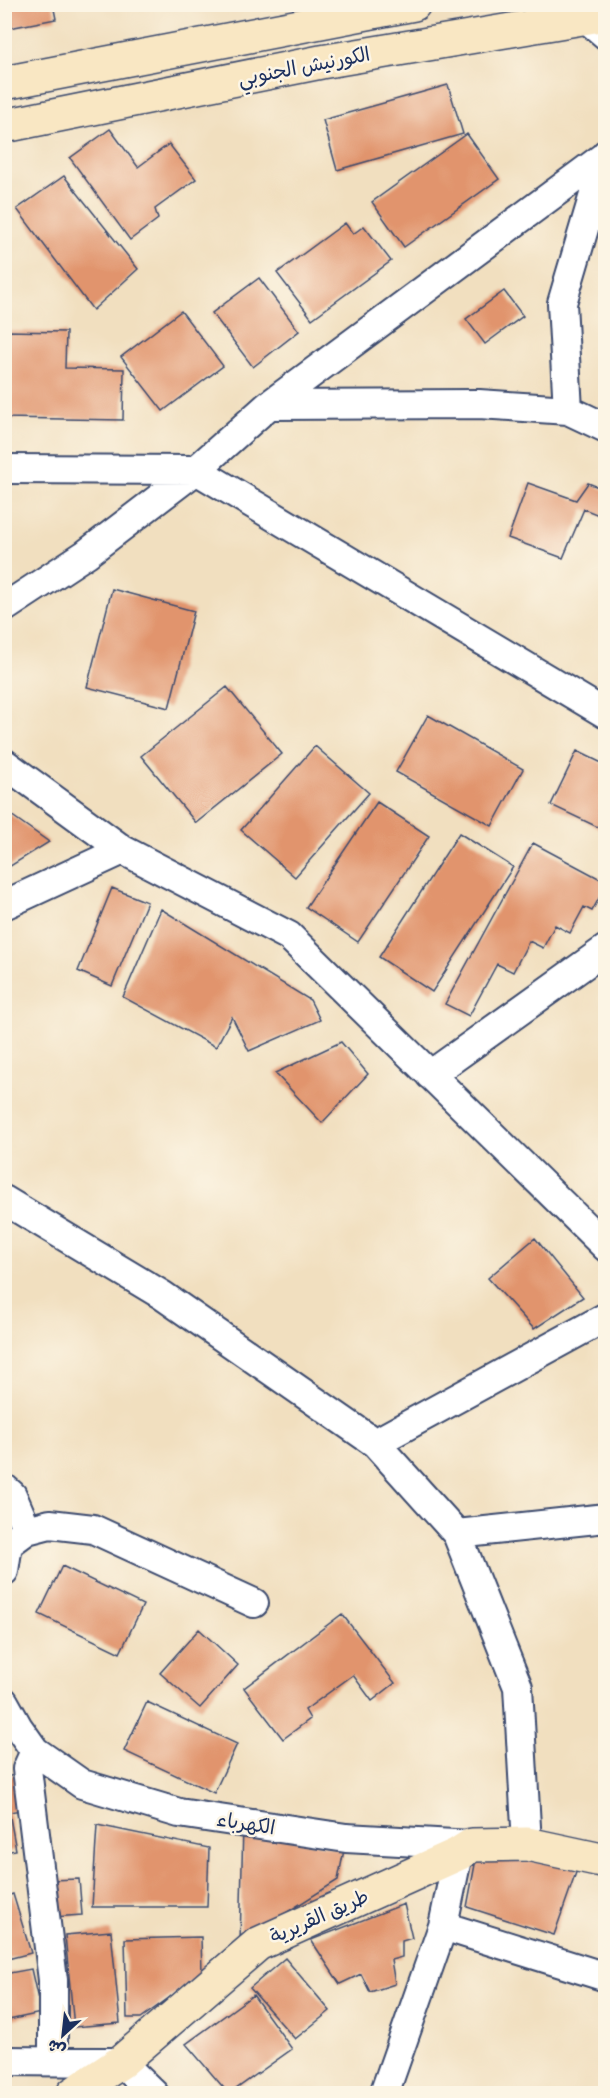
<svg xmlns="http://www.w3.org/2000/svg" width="610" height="2098" viewBox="0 0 610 2098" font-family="'Gochi Hand','Playpen Sans Arabic',sans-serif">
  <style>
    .building { fill: #e1946d }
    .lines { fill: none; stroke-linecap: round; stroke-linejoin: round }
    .street-casing { stroke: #3b496d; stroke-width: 32 }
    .secondary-casing { stroke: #3b496d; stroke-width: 36 }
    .street { stroke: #fff; stroke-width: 28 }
    .secondary { stroke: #f9e7c3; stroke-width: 33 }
    .labels { text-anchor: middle; stroke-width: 5; stroke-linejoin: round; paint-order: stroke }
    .street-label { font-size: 20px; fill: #1b2f5e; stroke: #fcf5e5 }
  </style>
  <rect width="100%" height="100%" fill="#fcf5e5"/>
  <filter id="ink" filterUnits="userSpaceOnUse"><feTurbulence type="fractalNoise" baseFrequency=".0167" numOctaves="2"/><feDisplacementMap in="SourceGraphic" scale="12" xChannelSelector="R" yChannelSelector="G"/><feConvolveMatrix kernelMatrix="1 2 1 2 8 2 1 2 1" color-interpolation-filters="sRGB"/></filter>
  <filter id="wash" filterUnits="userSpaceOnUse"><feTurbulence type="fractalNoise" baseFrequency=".008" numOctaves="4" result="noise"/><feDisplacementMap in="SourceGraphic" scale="24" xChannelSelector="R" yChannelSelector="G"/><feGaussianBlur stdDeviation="1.35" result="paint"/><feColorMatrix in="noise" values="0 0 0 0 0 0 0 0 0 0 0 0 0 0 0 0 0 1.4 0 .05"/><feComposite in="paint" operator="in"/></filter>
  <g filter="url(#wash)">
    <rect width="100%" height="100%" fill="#f1dfbf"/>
    <g id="blocks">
      <path class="building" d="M4,4H53L56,19L4,29Z
        M448,85L463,134L337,170L323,120Z
        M110,129L138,167L169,144L196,179L155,209L158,219L130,240L70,158Z
        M467,134L499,179L404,247L372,202Z
        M64,176L138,269L93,310L17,209Z
        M345,223L353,234L364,226L391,261L312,319L277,273Z
        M259,278L299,331L253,367L212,313Z
        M504,291L523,316L485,344L466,319Z
        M181,311L223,366L163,411L121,357Z
        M4,331L66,332L65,368L124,369L123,420L4,418Z
        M528,483L576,500L588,483L606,490V518L584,509L563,558L508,538Z
        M112,589L194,611L169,708L87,687Z
        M227,687L282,754L196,823L141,756Z
        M428,715L523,769L492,826L396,772Z
        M315,746L369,793L295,877L241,830Z
        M577,751L606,765V831L551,805Z
        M377,802L429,836L358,942L306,907Z
        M4,810L49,842L4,870Z
        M459,833L513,867L432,992L379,957Z
        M533,843L606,882V885L592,911L584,907L570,933L555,925L543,948L529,941L513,972L497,964L469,1016L445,1004Z
        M112,888L147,902L112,986L78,971Z
        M161,909L310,1000L320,1020L249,1051L232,1017L216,1047L123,997Z
        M341,1042L368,1074L322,1123L275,1073Z
        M535,1238L583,1297L534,1329L488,1278Z
        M62,1566L143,1605L120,1653L39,1614Z
        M342,1614L395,1683L372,1701L353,1675L305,1710L310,1719L283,1739L244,1688Z
        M199,1629L238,1665L200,1708L160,1673Z
        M147,1702L237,1744L214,1793L124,1751Z
        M21,1774L27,1809L9,1812L16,1850L4,1852V1805L8,1804L4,1777Z
        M97,1825L209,1848L207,1907H92Z
        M243,1827L344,1850L338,1880L240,1942Z
        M476,1859L579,1864L554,1935L467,1907Z
        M79,1879L82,1915L53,1917L50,1880Z
        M13,1894L31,1953L4,1960V1897Z
        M404,1904L412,1938L402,1941V1957L391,1960L395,1984L370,1992L361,1974L340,1984L311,1940Z
        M111,1931L120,2023L74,2027L65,1935Z
        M201,1937L202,1974L141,2018H127L125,1939Z
        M285,1958L330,2011L295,2039L250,1988Z
        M31,1969L41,2013L4,2021V1974Z
        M253,1995L292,2049L229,2094L186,2044Z"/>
    </g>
  </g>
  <g filter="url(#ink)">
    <use href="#blocks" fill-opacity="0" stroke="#3b496d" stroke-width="1.5"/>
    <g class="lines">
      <g class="street-casing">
        <path id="street" d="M586,18L606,35
          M269,405L479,404L568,410L606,428
          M568,410L562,303L606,154
          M4,469L196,470L606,714
          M4,608L86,554L196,470L269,405L606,155
          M4,763L123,850L289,936L606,1247
          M4,905L123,850
          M430,1075L606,949
          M4,1200L162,1295L375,1443L457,1534L518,1687L527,1844
          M375,1443L606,1317
          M4,1488L12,1495L27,1530
          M457,1534L606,1518
          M4,1571L8,1544L27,1530L50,1524L93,1529L254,1603
          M4,1702L18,1727L35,1751L82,1784L179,1813L346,1838L472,1845
          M35,1751L27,1769L53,1980V2061
          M443,1926L606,1977
          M4,2061L121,2062L154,2094
          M384,2094L443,1926L458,1854"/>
      </g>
      <g class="secondary-casing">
        <path id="secondary" d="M4,83L414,4
          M4,126L321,62L606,14
          M73,2094L121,2062L258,1944L458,1854L472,1845L527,1844L606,1861"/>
      </g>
      <use href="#street" class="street"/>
      <use href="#secondary" class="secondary"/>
    </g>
  </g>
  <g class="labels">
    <g class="street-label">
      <text transform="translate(304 66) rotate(-11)" y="7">الكورنيش الجنوبي</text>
      <text transform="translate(246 1823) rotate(9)" y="7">الكهرباء</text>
      <text transform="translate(319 1916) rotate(-24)" y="7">طريق القريرية</text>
    </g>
  </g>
  <rect width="610" height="2098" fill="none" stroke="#fcf5e5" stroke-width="24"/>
  <g transform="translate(63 2035) rotate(207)" stroke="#fcf5e5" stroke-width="4.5" paint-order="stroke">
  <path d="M0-4.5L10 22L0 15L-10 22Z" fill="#1b2f5e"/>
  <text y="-9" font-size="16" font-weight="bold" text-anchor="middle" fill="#1b2f5e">ش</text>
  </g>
</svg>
